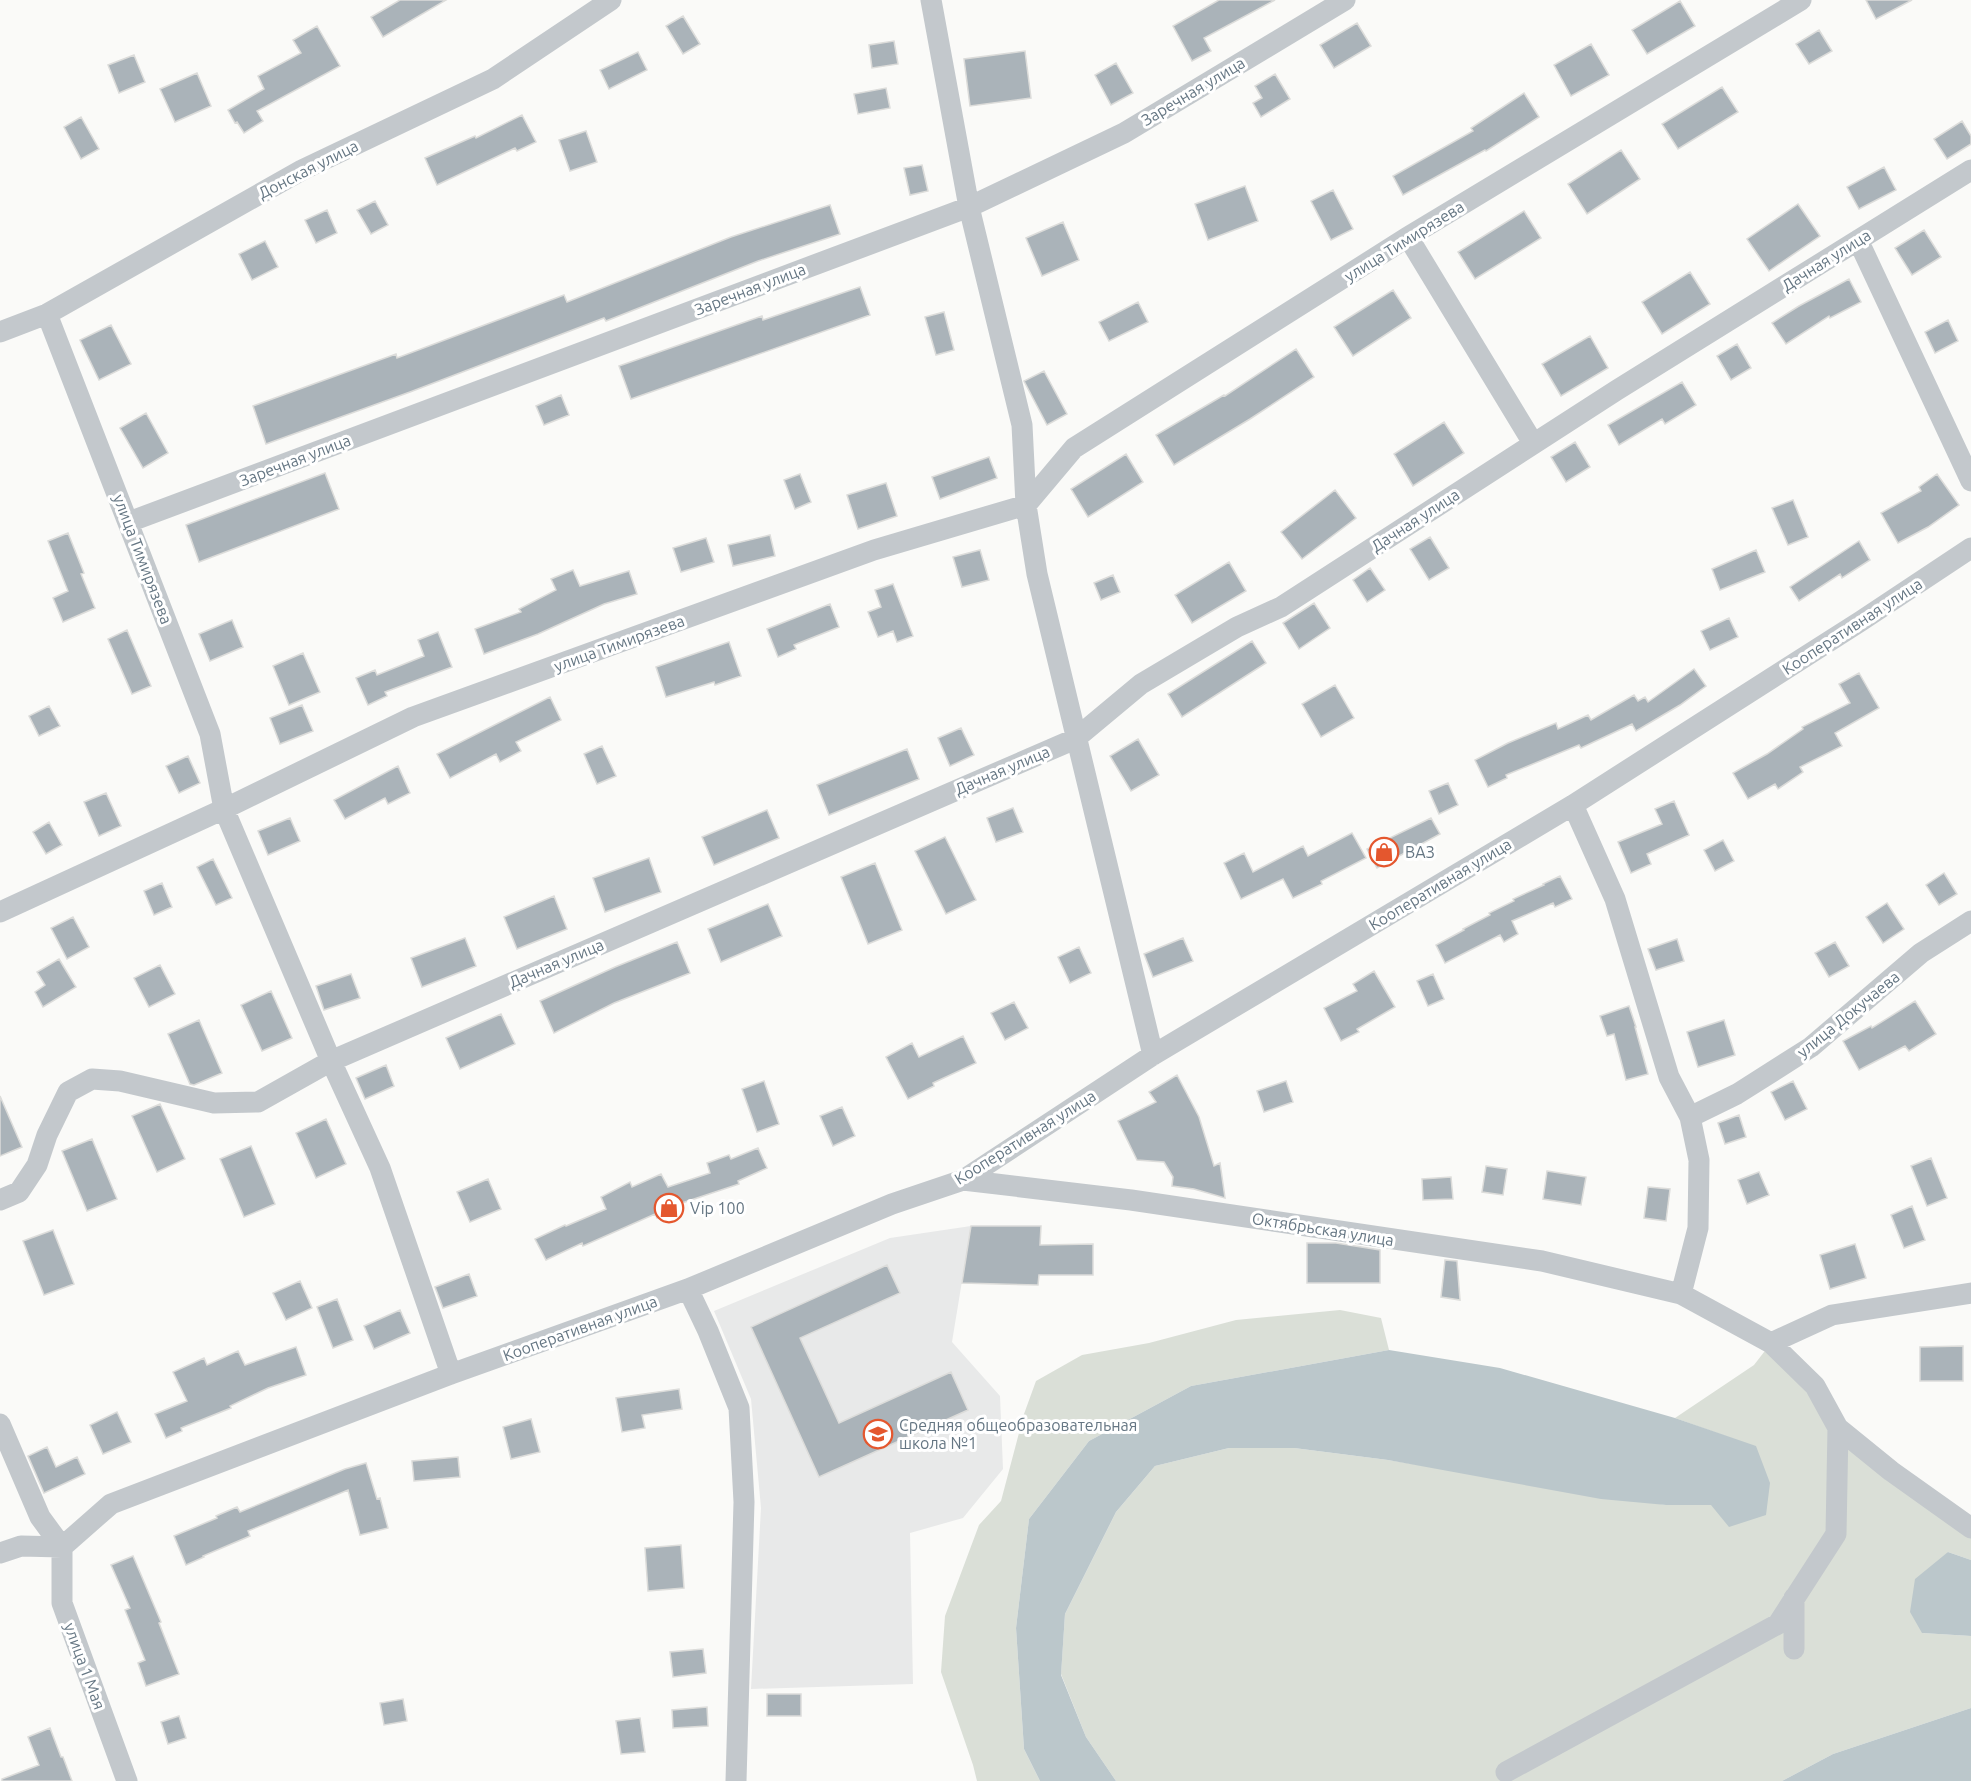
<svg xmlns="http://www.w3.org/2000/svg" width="1971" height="1781" viewBox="0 0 1971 1781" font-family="Ubuntu,sans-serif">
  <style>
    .built { fill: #e8e9e9 }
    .green { fill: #dadfd7 }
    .water { fill: #bbc7cb }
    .building { fill: #aab3b9; stroke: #dcdcda; stroke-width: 1.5 }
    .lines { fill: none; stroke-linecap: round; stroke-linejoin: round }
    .minor { stroke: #c3c8cc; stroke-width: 21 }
    .labels { text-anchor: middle; stroke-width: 6; stroke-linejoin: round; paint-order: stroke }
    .street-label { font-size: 16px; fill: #657683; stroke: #fff }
    .poi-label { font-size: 16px; fill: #657683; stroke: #fff; text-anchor: start }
  </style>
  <rect width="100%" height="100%" fill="#fafaf8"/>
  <path class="built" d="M971,1226L952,1342L1000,1396L1003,1469L963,1518L910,1533L913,1684L751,1689L761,1508L751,1399L714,1311L890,1238Z"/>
  <path class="green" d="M1340,1310L1381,1318L1389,1350L1191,1386L1089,1441L1029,1519L1016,1628L1024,1749L1040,1781H977L973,1765L941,1672L945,1616L979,1525L1001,1501L1024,1414L1036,1381L1082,1355L1149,1343L1236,1320Z
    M1771,1343L1838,1428L1971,1528V1560L1948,1552L1922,1633L1971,1636V1708L1833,1754L1782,1781H1116L1086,1737L1061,1674L1065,1614L1116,1512L1155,1466L1229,1448H1294L1388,1460L1666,1505H1711L1756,1447L1675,1418L1754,1365Z"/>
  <path class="water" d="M1389,1350L1500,1368L1675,1418L1756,1446L1770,1483L1766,1515L1729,1527L1711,1505H1666L1601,1499L1388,1460L1294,1448H1229L1155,1466L1116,1512L1065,1614L1061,1675L1086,1737L1116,1781H1040L1024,1749L1016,1628L1029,1519L1089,1441L1191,1386Z
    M1948,1552L1971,1560V1636L1922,1633L1910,1612L1915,1579Z
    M1971,1708V1781H1782L1833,1754Z"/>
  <path class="building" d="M400,0H446L383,37L371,17Z
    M1219,0H1275L1204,38L1211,51L1192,61L1173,26Z
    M1866,0H1912L1876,19Z
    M1680,1L1695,26L1647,54L1632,30Z
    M683,16L700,44L683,54L666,26Z
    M1357,23L1371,46L1334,68L1320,45Z
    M317,26L340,66L257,111L263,121L244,133L237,122L235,123L228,110L264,89L258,76L301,53L293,40Z
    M1819,30L1832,51L1809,64L1796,44Z
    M894,41L898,64L872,68L869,45Z
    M1591,44L1609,75L1571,96L1554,65Z
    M1025,51L1031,98L970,106L964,59Z
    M638,52L647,70L609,89L600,70Z
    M134,55L145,82L119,93L108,65Z
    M1116,63L1133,93L1111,105L1095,75Z
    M197,73L211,106L175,122L160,89Z
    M1275,74L1290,99L1261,117L1253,103L1262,98L1255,86Z
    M1722,87L1738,112L1678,149L1662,124Z
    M886,88L890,108L858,114L854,94Z
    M1524,93L1539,117L1486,151L1485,150L1403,195L1393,176L1473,131L1471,128Z
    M522,115L536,142L517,151L515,148L437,185L425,158L475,136L476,138Z
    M81,117L99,149L81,159L64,127Z
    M1962,121L1971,136V144L1947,159L1934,139Z
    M586,131L597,162L570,171L559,140Z
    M1621,150L1640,179L1587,214L1568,184Z
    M922,165L928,191L910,195L904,168Z
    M1884,167L1896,190L1859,209L1847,187Z
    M1245,186L1258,221L1208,240L1195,204Z
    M1333,190L1353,229L1331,240L1311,201Z
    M375,201L388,225L371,234L357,210Z
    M1798,204L1820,236L1769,271L1747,239Z
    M830,205L840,234L758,261L606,321L604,318L410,392L266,444L253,406L396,354L397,358L564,295L567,302L731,237Z
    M327,210L337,233L316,243L305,220Z
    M1524,211L1541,238L1475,279L1458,252Z
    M1063,222L1079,260L1042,276L1026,238Z
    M1924,230L1941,257L1912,275L1895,248Z
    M265,241L278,267L252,280L239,254Z
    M1690,272L1710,304L1662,334L1642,302Z
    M1849,279L1861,302L1830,318L1829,316L1786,344L1772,323L1799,306Z
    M860,287L870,315L631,399L619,366L762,316L763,320Z
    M1393,290L1411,318L1353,356L1334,327Z
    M1138,302L1148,322L1109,341L1099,322Z
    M944,312L954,350L936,355L925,317Z
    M1948,320L1958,341L1935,353L1925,332Z
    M111,325L131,364L99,380L80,340Z
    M1590,336L1608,368L1561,396L1542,364Z
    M1737,344L1751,368L1731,380L1717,356Z
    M1296,349L1314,377L1250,419L1174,465L1156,435L1224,395L1225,396Z
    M1044,371L1067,414L1047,425L1024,381Z
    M1682,382L1696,405L1665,424L1662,419L1619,445L1608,425Z
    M561,395L569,415L544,425L536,406Z
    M146,413L168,453L143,468L120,428Z
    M1444,422L1464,453L1413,486L1394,454Z
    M1575,442L1590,467L1566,482L1551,457Z
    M1126,454L1143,482L1088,517L1071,489Z
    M989,457L997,478L940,499L932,477Z
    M325,473L339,509L199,562L186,525Z
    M800,474L811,502L795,509L784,480Z
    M1937,474L1959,505L1928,527L1898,543L1881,513L1921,491L1919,487Z
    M886,483L897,516L858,529L847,495Z
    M1335,490L1356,518L1302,559L1281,532Z
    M1793,500L1808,537L1788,545L1772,508Z
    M68,533L84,573L81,574L95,608L63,622L53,598L68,591L48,541Z
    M770,535L775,556L733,566L728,545Z
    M1430,537L1449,568L1429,580L1410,549Z
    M706,538L714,562L681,572L673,548Z
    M1859,541L1870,560L1842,578L1840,574L1799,601L1790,587Z
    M980,550L989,580L962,587L953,557Z
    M1756,550L1765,572L1720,590L1712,569Z
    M1229,562L1246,591L1192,623L1175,595Z
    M1370,568L1385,590L1367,602L1353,580Z
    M573,570L580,586L629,571L637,594L604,604L538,634L484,654L475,629L521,612L519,609L556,590L551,579Z
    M1113,575L1120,592L1101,600L1094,583Z
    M893,584L913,636L897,642L893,631L878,637L868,612L881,607L875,590Z
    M1314,603L1330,628L1299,649L1283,623Z
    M830,604L839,627L794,645L796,649L778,657L767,629Z
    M1729,618L1738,637L1710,650L1701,631Z
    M232,620L243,647L210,661L199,634Z
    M127,630L151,686L132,694L108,639Z
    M438,632L452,667L385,692L387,696L368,705L356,678L375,670L377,675L424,656L418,640Z
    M1252,641L1266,663L1182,717L1168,694Z
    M729,642L741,676L715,685L714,682L666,697L656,667Z
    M303,653L320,692L289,705L273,666Z
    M1694,669L1706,686L1680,705L1636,731L1632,724L1581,748L1579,745L1506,775L1507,778L1488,787L1475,760L1508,743L1556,723L1558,729L1588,715L1591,720L1634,695L1638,701L1645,697L1648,702Z
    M1859,673L1879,708L1835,733L1842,746L1800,767L1803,772L1778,789L1775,784L1748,799L1733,773L1767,754L1803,729L1802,727L1850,703L1839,684Z
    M1335,685L1354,718L1321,737L1302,704Z
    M550,697L561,720L516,742L521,751L500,762L496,754L450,778L437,754Z
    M302,705L313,731L280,744L270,718Z
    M49,706L60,726L39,736L29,716Z
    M961,728L974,755L950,766L938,738Z
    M1138,739L1159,775L1131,791L1110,756Z
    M602,746L616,776L597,784L584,754Z
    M907,749L919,779L829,815L817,785Z
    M188,756L200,783L179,793L166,766Z
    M398,766L410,793L388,804L385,798L345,819L334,800Z
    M1448,783L1458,805L1439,814L1429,791Z
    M106,793L121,826L99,836L84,802Z
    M1674,801L1689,835L1647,854L1651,864L1631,873L1618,842L1662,824L1655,809Z
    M1013,808L1023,832L996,842L987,818Z
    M767,810L779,838L714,865L702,837Z
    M290,818L300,841L268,855L258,831Z
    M1431,818L1440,834L1377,868L1367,849Z
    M49,822L62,845L46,854L33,832Z
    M1352,833L1366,858L1321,881L1322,884L1293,898L1283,879L1241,899L1224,863L1244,853L1253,872L1303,846L1308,856Z
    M945,837L976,900L946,914L915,851Z
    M1723,840L1734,861L1715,871L1704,850Z
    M649,858L661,892L605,912L593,878Z
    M213,859L232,898L216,905L197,867Z
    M875,863L902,930L868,944L841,877Z
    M1944,873L1957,894L1939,905L1926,885Z
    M1560,876L1572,899L1555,907L1553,903L1512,921L1518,934L1504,942L1500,935L1445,963L1436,945L1464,930L1463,929L1490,915L1489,913L1514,901L1513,899L1544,885L1543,884Z
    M162,883L172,907L154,915L144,891Z
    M554,896L567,929L517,949L504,917Z
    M1887,903L1904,929L1883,943L1866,917Z
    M768,904L782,936L721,962L708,929Z
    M73,917L89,947L67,959L51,928Z
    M465,938L476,966L422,987L411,958Z
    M1183,938L1193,961L1153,977L1144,954Z
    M1677,939L1684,961L1656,970L1648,949Z
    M677,942L690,973L614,1003L554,1033L540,1001L615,967Z
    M1835,942L1849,966L1829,977L1815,953Z
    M1079,947L1091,973L1070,983L1058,957Z
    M59,959L76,987L43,1007L35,992L45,985L37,972Z
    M160,965L175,994L149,1007L134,978Z
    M1374,971L1395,1007L1357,1029L1359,1032L1341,1041L1324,1008L1357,991L1353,984Z
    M351,974L360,998L324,1010L316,986Z
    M1433,974L1444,999L1428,1006L1417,981Z
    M271,991L292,1038L262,1051L241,1005Z
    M1915,1001L1936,1034L1909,1051L1905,1046L1859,1070L1843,1041L1871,1026L1872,1028Z
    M1014,1002L1028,1028L1005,1040L991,1013Z
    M1629,1006L1636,1027H1635L1648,1074L1626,1080L1614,1034L1607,1036L1600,1016Z
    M501,1014L515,1044L460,1069L446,1038Z
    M199,1020L222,1073L194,1085L190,1084L168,1034Z
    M1724,1020L1735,1055L1698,1067L1687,1032Z
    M963,1036L976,1063L933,1083L934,1086L908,1099L886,1057L912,1043L919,1057Z
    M386,1065L394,1086L365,1099L356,1078Z
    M1177,1075L1199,1117L1214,1166L1220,1163L1225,1198L1194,1189L1172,1186L1173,1177L1164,1162L1137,1160L1118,1121L1156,1102L1149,1092Z
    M764,1081L779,1124L757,1132L742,1089Z
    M1286,1081L1293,1102L1264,1112L1257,1091Z
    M1793,1081L1807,1109L1785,1120L1771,1092Z
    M0,1096L22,1147L0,1156Z
    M160,1104L185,1159L157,1172L132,1116Z
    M842,1107L855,1136L833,1146L820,1116Z
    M1739,1115L1746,1137L1725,1144L1718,1123Z
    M326,1119L346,1164L316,1178L296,1133Z
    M92,1139L117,1199L87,1211L62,1151Z
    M251,1146L275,1204L244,1217L220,1159Z
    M758,1148L767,1168L738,1181L739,1184L676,1205L678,1209L657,1218L655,1214L583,1246L582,1243L546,1260L535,1239L565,1225L566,1226L606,1209L601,1197L630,1182L632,1187L661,1174L668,1187L710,1173L707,1163L729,1155L731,1159Z
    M1931,1158L1947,1198L1927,1206L1911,1166Z
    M1486,1166L1507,1169L1503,1195L1482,1192Z
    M1547,1171L1586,1177L1581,1205L1543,1199Z
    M1759,1172L1769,1195L1747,1204L1738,1180Z
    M1451,1177L1453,1199L1423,1200L1422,1179Z
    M488,1179L501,1209L470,1222L457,1192Z
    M1648,1187L1670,1189L1666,1221L1644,1218Z
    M1912,1206L1925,1240L1904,1248L1891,1215Z
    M971,1226H1041L1040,1245L1093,1244V1275H1039L1038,1285L962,1283Z
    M53,1230L74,1284L44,1295L23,1241Z
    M1307,1243H1336L1380,1250V1283H1307Z
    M1855,1244L1866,1278L1830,1289L1820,1255Z
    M1445,1260L1457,1261L1460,1300L1441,1297Z
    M887,1265L900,1293L800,1338L839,1423L951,1372L968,1410L819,1477L751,1327Z
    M469,1274L477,1296L443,1308L435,1287Z
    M300,1281L312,1308L286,1320L273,1293Z
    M337,1299L353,1340L333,1348L317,1307Z
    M400,1310L410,1333L374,1349L364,1326Z
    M1963,1346V1381H1920V1347Z
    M296,1347L306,1375L268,1388L230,1406L231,1408L181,1428L182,1431L166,1438L155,1414L187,1401L173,1372L204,1358L207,1365L238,1351L245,1365Z
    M679,1389L682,1409L642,1415L645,1428L622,1432L616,1398Z
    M117,1412L131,1442L103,1454L90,1425Z
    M531,1419L540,1452L511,1459L503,1427Z
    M47,1447L56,1467L77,1457L85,1474L44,1493L28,1456Z
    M458,1457L460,1477L414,1481L412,1461Z
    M366,1463L377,1499L380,1498L388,1528L360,1535L348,1490L248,1531L250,1536L203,1556L204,1557L186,1565L174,1536L217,1518L216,1516L237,1507L240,1512L345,1469Z
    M681,1545L684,1588L648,1591L645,1548Z
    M133,1556L161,1622L159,1623L179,1674L146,1686L138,1663L145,1660L125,1610L130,1608L111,1565Z
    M703,1649L706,1673L673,1677L670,1652Z
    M767,1694H801V1716H767Z
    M403,1699L407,1721L384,1725L380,1703Z
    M707,1707L708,1726L673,1728L672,1710Z
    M179,1716L186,1738L168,1744L161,1722Z
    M640,1718L645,1752L621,1754L616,1721Z
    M50,1728L61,1757H63L72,1781H2V1779L39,1765L28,1737Z"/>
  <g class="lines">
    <path class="minor" d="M931,0L969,207L1022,425L1026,505L1037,574L1153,1055
      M1408,237L1533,443
      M1858,240L1971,481
      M47,314L210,734L224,809L331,1061L380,1168L451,1374
      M0,332L47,314L302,170L493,79L611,0
      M129,522L969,207L1124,133L1345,0
      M1573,805L1615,899L1669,1077L1690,1117L1699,1160L1698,1228L1681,1294
      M0,912L224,809L413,717L874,550L1026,505L1074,448L1408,237L1801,0
      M1690,1117L1737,1094L1811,1047L1921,953L1971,921
      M963,1180L1131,1200L1542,1261L1681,1294L1771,1343L1815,1386L1838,1428L1891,1471L1971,1528
      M0,1200L19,1192L37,1165L47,1135L68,1092L92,1079L120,1081L214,1103L258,1102L331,1061L1075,739L1141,684L1237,627L1281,607L1617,390L1971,170
      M688,1289L708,1331L739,1408L744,1502L736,1781
      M1771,1343L1832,1315L1971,1293
      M0,1424L40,1517L62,1547
      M62,1547V1603L127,1781
      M0,1553L21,1546L62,1547L111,1504L451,1374L688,1289L892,1204L963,1180L1153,1055L1573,805L1861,621L1971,548
      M1794,1598V1649
      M1506,1772L1778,1624L1836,1534L1838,1428"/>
  </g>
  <defs>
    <g id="shop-ring" transform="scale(1.5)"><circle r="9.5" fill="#fff" stroke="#e4572e" stroke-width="1.5"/><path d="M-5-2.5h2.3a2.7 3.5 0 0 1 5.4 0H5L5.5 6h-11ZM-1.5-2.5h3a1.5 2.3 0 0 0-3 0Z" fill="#e4572e"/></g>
    <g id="school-ring" transform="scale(1.5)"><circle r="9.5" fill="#fff" stroke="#e4572e" stroke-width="1.5"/><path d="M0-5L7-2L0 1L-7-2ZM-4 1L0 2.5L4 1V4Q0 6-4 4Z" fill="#e4572e"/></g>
  </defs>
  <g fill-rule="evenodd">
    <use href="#shop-ring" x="1384" y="852"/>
    <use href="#shop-ring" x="669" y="1208"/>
    <use href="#school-ring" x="878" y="1434"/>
  </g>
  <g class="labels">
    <g class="street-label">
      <text transform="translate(1193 91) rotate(-31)" y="6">Заречная улица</text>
      <text transform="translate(308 169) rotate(-27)" y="6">Донская улица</text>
      <text transform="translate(1404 241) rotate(-32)" y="6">улица Тимирязева</text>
      <text transform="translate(1826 260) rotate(-32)" y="6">Дачная улица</text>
      <text transform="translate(750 289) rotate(-21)" y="6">Заречная улица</text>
      <text transform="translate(295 460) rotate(-21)" y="6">Заречная улица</text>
      <text transform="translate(1415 520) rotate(-33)" y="6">Дачная улица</text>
      <text transform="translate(143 559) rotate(69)" y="6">улица Тимирязева</text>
      <text transform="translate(1852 626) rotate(-33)" y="6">Кооперативная улица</text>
      <text transform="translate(619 643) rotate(-20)" y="6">улица Тимирязева</text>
      <text transform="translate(1002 770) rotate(-23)" y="6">Дачная улица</text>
      <text transform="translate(1440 884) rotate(-31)" y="6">Кооперативная улица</text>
      <text transform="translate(556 963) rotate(-23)" y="6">Дачная улица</text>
      <text transform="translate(1848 1014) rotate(-39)" y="6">улица Докучаева</text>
      <text transform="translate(1025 1137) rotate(-32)" y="6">Кооперативная улица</text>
      <text transform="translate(1323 1229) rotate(9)" y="6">Октябрьская улица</text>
      <text transform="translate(580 1328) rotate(-20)" y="6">Кооперативная улица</text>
      <text transform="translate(85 1666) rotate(70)" y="6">улица 1 Мая</text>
    </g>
    <g class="poi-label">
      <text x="1405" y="858">ВАЗ</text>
      <text x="690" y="1214">Vip 100</text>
      <text x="899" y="1431">Средняя общеобразовательная<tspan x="899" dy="18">школа №1</tspan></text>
    </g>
  </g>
</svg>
